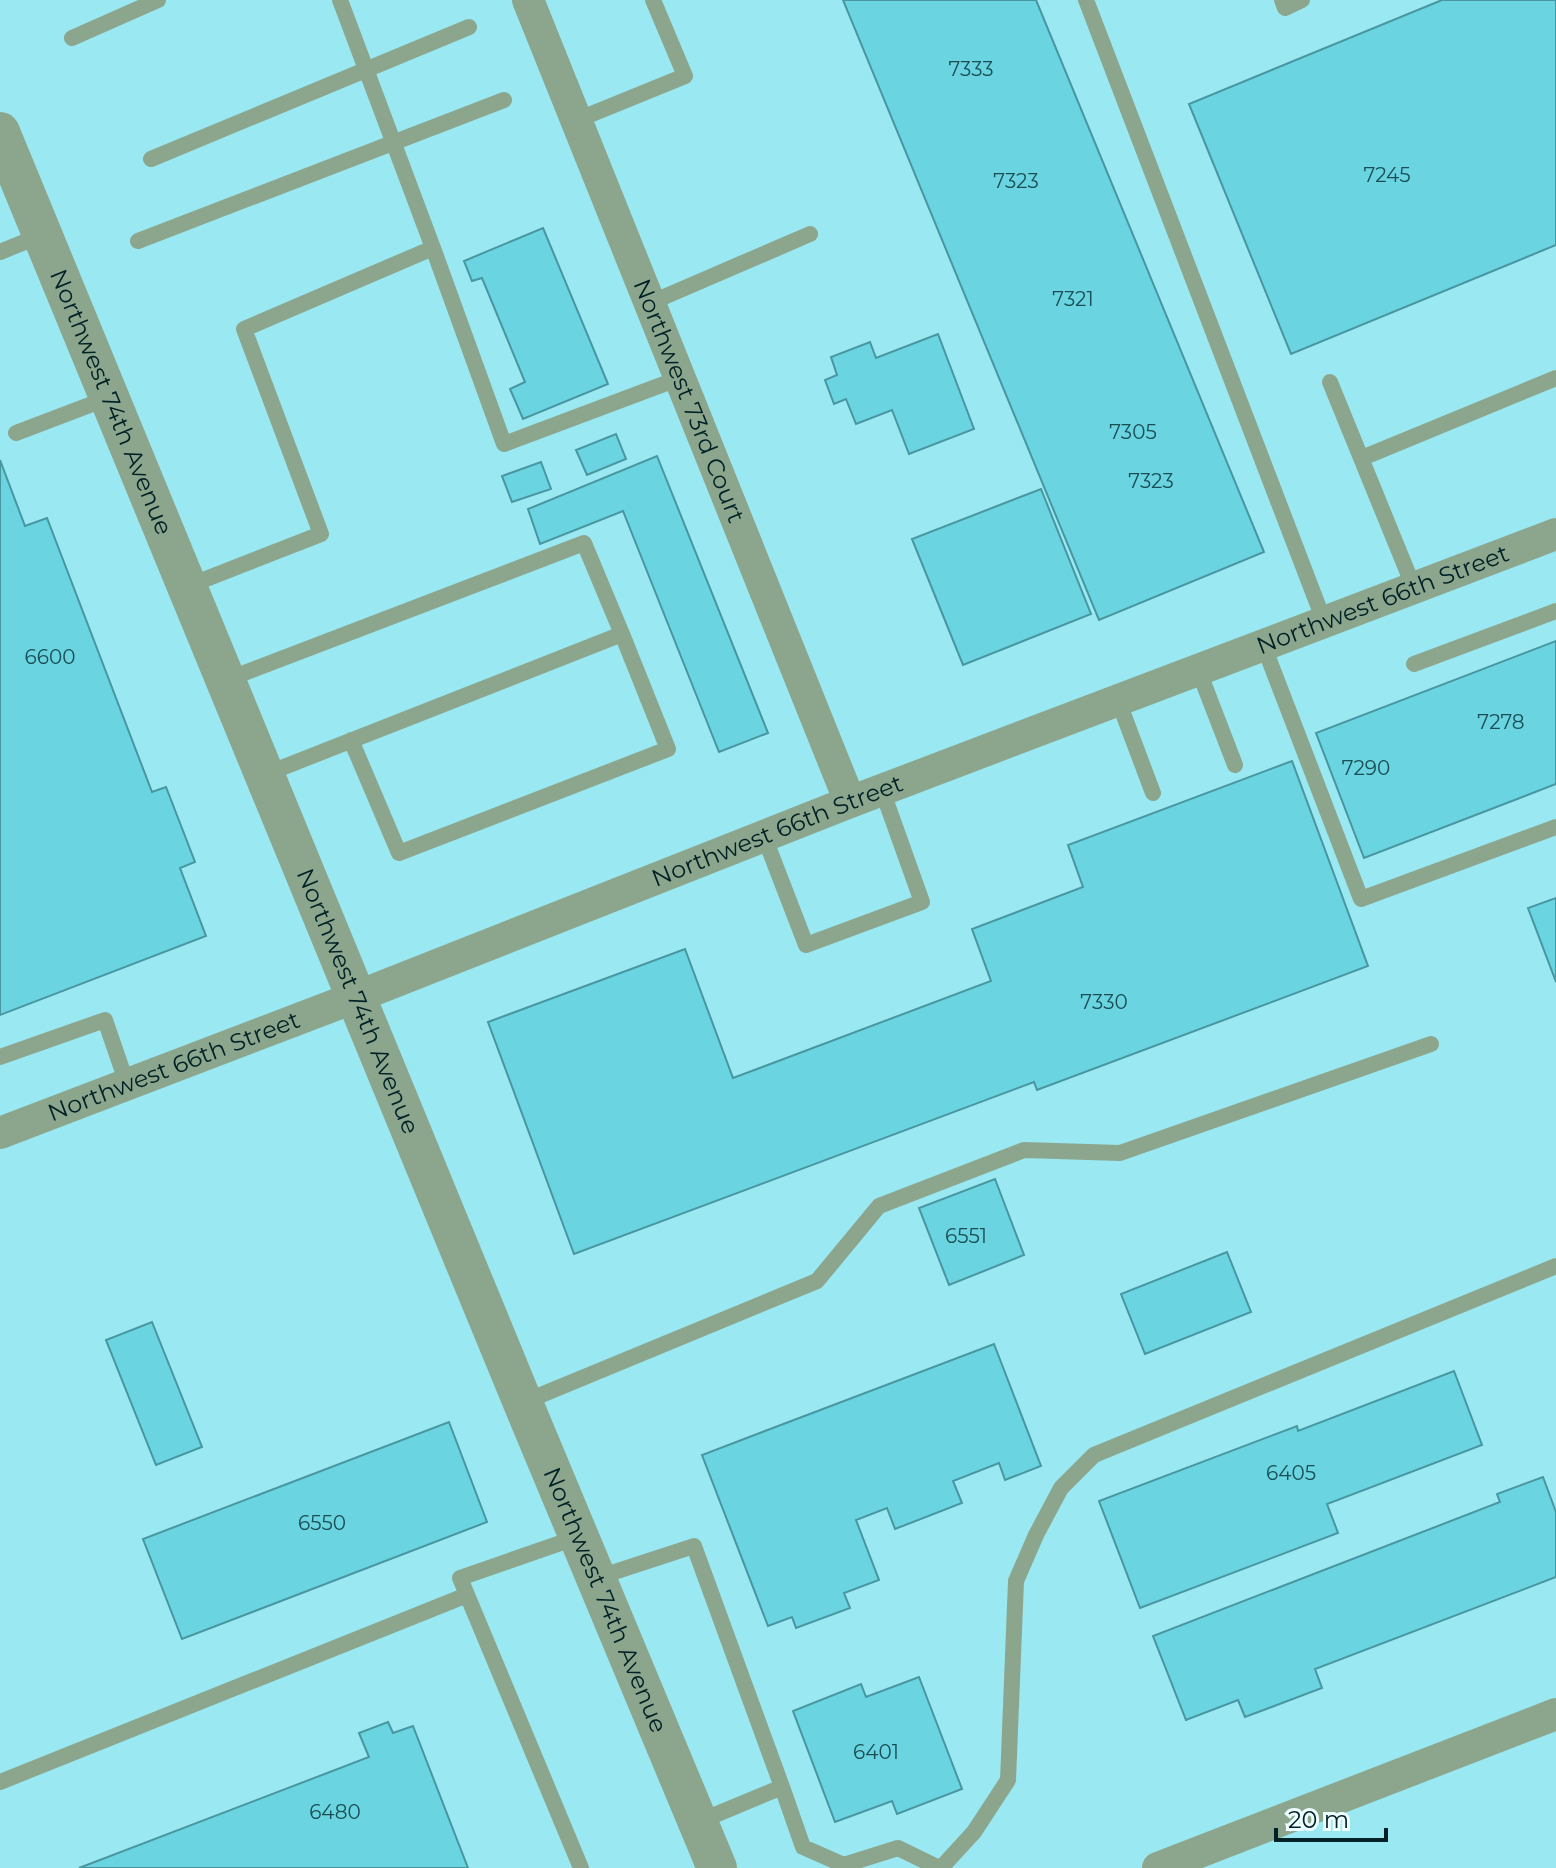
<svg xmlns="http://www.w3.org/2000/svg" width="1556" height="1868" viewBox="0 0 1556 1868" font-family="Montserrat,sans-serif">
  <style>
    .building { fill: #6ad4e1; stroke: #4896a0; stroke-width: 2 }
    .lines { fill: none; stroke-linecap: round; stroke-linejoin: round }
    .service { stroke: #8ca68e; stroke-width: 16 }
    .minor { stroke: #8ca68e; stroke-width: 32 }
    .tertiary { stroke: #8ca68e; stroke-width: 40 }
    .labels { text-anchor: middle; stroke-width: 7; stroke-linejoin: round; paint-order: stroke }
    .number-label { font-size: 20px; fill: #1a4e54 }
    .street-label { font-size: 24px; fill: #002125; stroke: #eefdff }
  </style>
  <rect width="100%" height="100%" fill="#9ae8f2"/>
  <path class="building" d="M843,0H1036L1264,552L1099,620Z
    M1442,0H1556V245L1291,354L1189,104Z
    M543,228L608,384L523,419L510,389L525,382L482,278L472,281L464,261Z
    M938,334L974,429L909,454L892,410L856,424L846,399L834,404L825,380L837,375L831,357L870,342L876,358Z
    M616,434L626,459L587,475L576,450Z
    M657,456L768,733L719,752L623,511L540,544L528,509Z
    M0,460L25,526L47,518L152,792L166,787L195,862L180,868L206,936L0,1015Z
    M541,462L551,489L512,502L502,476Z
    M1041,489L1091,614L963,665L912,539Z
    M1556,641V784L1364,858L1316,733Z
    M1292,761L1368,966L1037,1090L1034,1082L574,1254L488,1022L685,949L733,1078L991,981L972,929L1083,887L1068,845Z
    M1556,898V982L1528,908Z
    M995,1179L1024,1255L949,1285L919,1208Z
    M1227,1252L1251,1312L1145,1354L1121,1294Z
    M152,1322L202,1447L156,1465L106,1340Z
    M994,1344L1041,1466L1005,1480L999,1463L953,1481L962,1503L895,1529L887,1508L856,1520L879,1580L844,1593L850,1608L796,1628L792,1617L768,1626L702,1455Z
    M1454,1371L1482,1445L1327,1504L1338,1533L1140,1608L1099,1501L1297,1426L1298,1431Z
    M449,1422L487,1522L182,1639L143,1539Z
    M1543,1477L1556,1512V1577L1315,1669L1322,1688L1245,1717L1238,1700L1186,1720L1153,1636L1500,1502L1497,1494Z
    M919,1677L962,1789L897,1814L892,1801L835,1822L793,1711L861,1684L866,1697Z
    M388,1722L393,1733L413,1726L468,1868H79L369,1757L359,1733Z"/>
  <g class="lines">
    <path class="service" d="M1086,0L1324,621
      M1282,0L1285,8L1302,0
      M72,38L158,0
      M577,120L685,76L653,0
      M151,159L469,27
      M138,241L504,100
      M433,248L504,444L680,378
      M0,252L42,235
      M650,303L810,234
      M1330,382L1414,588
      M16,433L108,398
      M1362,458L1556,378
      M188,586L321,534L244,329L433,248L340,0
      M1263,644L1361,899L1556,827
      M1414,664L1556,611
      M1198,669L1235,765
      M226,680L584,543L622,634
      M1118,700L1153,793
      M266,774L622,634L668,749L399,853L351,740
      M764,836L806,945L922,902L882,790
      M0,1057L105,1020L127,1084
      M524,1402L817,1281L879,1206L1024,1150L1120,1153L1431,1044
      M578,1537L460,1578L581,1868
      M596,1578L694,1546L782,1787L698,1822
      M0,1782L467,1595
      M782,1787L803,1847L844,1865L898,1848L939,1868
      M941,1868L974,1832L1008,1780L1016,1581L1036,1535L1061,1488L1094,1455L1556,1266"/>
    <g class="minor">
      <path id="s1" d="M528,0L850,802"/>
      <path id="s2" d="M0,1133L356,997L850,802L1556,534"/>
      <path d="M1158,1868L1556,1714"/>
    </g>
    <path class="tertiary" id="s3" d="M0,132L523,1403L717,1868"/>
  </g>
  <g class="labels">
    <g class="number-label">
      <text x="971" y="76">7333</text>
      <text x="1387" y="182">7245</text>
      <text x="1016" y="188">7323</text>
      <text x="1073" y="306">7321</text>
      <text x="1133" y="439">7305</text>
      <text x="1151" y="488">7323</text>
      <text x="50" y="664">6600</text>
      <text x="1501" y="729">7278</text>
      <text x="1366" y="775">7290</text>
      <text x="1104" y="1009">7330</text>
      <text x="966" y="1243">6551</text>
      <text x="1291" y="1480">6405</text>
      <text x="322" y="1530">6550</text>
      <text x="876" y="1759">6401</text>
      <text x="335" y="1819">6480</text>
    </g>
    <g class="street-label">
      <text dy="8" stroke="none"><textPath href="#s3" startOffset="292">Northwest 74th Avenue</textPath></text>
      <text dy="8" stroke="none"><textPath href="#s1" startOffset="432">Northwest 73rd Court</textPath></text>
      <text dy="8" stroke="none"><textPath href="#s2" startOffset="1482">Northwest 66th Street</textPath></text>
      <text dy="8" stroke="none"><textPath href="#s2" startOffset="834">Northwest 66th Street</textPath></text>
      <text dy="8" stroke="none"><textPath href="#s3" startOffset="940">Northwest 74th Avenue</textPath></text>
      <text dy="8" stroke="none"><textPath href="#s2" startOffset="186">Northwest 66th Street</textPath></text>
      <text dy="8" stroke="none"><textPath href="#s3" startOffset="1588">Northwest 74th Avenue</textPath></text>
    </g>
  </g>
  <path d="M1276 1828v12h110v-12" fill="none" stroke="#002125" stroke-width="4"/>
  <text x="1288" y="1828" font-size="24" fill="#002125" stroke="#eefdff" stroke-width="6" paint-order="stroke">20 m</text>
</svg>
